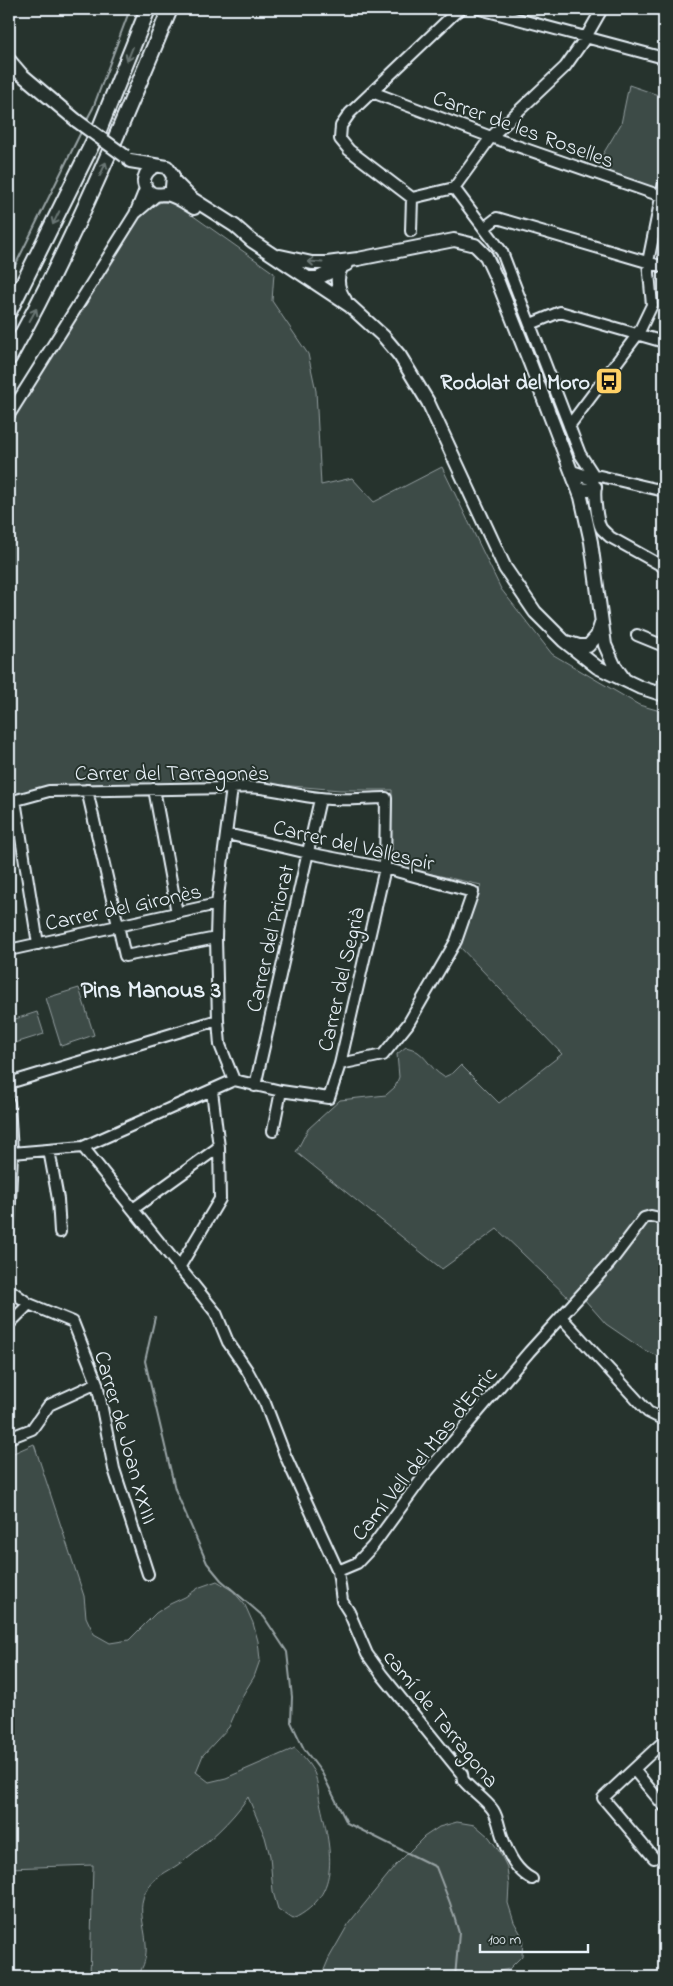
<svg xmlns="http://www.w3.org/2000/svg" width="673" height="1986" viewBox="0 0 673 1986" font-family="'Indie Flower',sans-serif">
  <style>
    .green { fill: #3e4b47; stroke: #939ea0 }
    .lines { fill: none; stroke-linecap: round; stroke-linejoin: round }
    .stream { stroke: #98a3a5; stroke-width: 2 }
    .minor-casing { stroke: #e8f1f8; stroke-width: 14 }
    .major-casing { stroke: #e8f1f8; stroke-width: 16 }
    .highway-casing { stroke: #e8f1f8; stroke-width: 18 }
    .minor { stroke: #26332d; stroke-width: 10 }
    .major { stroke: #26332d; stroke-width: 12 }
    .highway { stroke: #26332d; stroke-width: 14 }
    .major-bridge-casing { stroke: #e8f1f8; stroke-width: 16; stroke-linecap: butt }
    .major-bridge { stroke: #26332d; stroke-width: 12 }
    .oneway { stroke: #6a7674 }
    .labels { text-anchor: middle; stroke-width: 4; stroke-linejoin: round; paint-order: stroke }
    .street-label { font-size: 22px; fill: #e8f1f8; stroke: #26332d }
    .poi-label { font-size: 22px; font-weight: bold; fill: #e8f1f8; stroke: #26332d; text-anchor: end }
    .neighbourhood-label { font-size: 24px; font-weight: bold; fill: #e8f1f8; stroke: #26332d }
  </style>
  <rect width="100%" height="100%" fill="#26332d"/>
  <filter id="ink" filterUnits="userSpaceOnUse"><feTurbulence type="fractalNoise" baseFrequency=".02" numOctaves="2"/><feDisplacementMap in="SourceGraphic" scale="10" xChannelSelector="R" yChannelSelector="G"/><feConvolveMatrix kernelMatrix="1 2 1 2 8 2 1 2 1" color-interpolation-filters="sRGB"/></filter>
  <g filter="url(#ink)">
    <path class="green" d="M629,85L664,97V169L660,185L654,189L594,169L621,124Z
      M161,202L175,203L274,273L272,301L308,354L316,391L321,485L352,478L374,502L442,467L501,589L552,654L639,705L664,712V1359L644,1350L606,1324L584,1299L571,1300L497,1229L442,1269L296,1152L308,1129L340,1100L386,1095L395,1087L399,1077L397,1054L406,1047C426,1051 427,1067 444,1077L453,1073L461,1065L499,1103L562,1054L459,946L481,885L391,865L392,790H340L268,784L60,785L9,798V420L143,212Z
      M79,988L94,1035L61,1046L46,998Z
      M37,1012L44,1034L9,1045V1021Z
      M34,1444L84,1596L86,1617L94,1634L110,1643L129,1640L156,1613L170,1604L185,1597L200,1587L217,1581L233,1591L245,1605L253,1623L258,1641L260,1660L254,1677L244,1693L229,1727L203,1755L196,1772L209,1782L226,1778L295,1748C301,1755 308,1762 312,1769C318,1777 318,1793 320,1802C330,1847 344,1894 293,1919L278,1909L273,1892L270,1856L265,1837L248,1797C231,1822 207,1843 183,1861C172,1870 158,1874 149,1886C128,1915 161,1943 137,1977H90L93,1865L9,1868V1576L10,1568L9,1455Z
      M457,1822L475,1825L489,1837L499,1851L507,1867L509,1885L508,1903L514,1922L523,1938L522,1956L509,1969L470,1977H321L329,1958L349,1923L396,1865L424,1837L439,1827Z"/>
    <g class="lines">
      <path class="stream" d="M86,121L93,108L130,9
        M9,278L82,130
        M155,1317L145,1361L175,1489L207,1563L221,1580L264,1617L287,1652L292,1697L291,1722L304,1749L322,1773L347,1823L436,1867L450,1903L459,1933L455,1977"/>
      <g class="minor-casing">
        <path id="minor" d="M480,9L664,58
          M372,92L491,137L664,197
          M454,188L502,252L580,454L595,477
          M412,198L454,188L491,137L565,67L586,37L602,9
          M412,198L349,150L340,139L341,126L350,113L456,12L461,9
          M136,213L157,195
          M484,228L497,218L664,267
          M411,231L412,198
          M531,324L560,312L664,342
          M9,415L135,214L146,187
          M569,426L638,334L652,305L648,262L664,183
          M600,476L664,491
          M596,487C594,495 597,521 601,528C603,531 607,534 610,537L664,567
          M637,635L664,646
          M659,694L664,680
          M232,788L217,904L216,938L218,1020L220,1045L234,1080
          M154,789L177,913
          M87,790L125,956L216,938
          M15,800L38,944
          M9,802L49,791L232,788C262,784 290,795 320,798C341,801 364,798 386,798L385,868L340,1064L329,1098L281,1091L234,1080L83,1147L12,1153
          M227,834L308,853L385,868L473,892L456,941L408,1024L383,1055L340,1064
          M9,950L217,904
          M9,1083L218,1020
          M255,1086L320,799
          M9,1103L12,1153L9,1223
          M273,1131L281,1091
          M83,1147L216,1313L228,1342L247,1370L265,1403L285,1455L338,1571L342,1601L349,1612L367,1654L382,1675L462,1774L463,1780C472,1791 485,1799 493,1810C498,1818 499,1827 502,1836C507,1852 516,1871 532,1879
          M49,1150L58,1199L60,1232
          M133,1209L219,1147
          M179,1268L220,1199L219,1147L212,1091
          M9,1289L29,1304L73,1322L97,1383L114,1469L148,1574
          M561,1317L648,1412L660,1418H664
          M9,1324L29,1304
          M9,1438L32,1429L49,1405L97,1383
          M338,1571L357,1563L372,1547L423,1477L529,1352L609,1264L644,1218L651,1216L664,1219
          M635,1771L664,1806
          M654,1858L603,1798L664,1741"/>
      </g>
      <g class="major-casing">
        <path id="major" d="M9,60L21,74L77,121
          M130,161L167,167L173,176L172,187
          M156,166C145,170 138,184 151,193C156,196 160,194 166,194C175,195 186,203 194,208
          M174,181L191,198L235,226L252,241L350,306L384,337L400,356L428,402L505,568L535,612L564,641L597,667L639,687L664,695
          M280,256L312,263H327L358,259L454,240L475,245L486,256L498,282L530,363L581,497L591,542L605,645L614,665L624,679
          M342,266C335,278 337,289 345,300
          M308,278H318L347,264
          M572,472L593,479
          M578,489L589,490L595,487
          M566,642L579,646H588L597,636L601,624"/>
      </g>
      <g class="highway-casing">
        <path id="highway" d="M9,312L99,130L148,9
          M9,358C72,245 121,127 170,9"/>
      </g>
      <use href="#minor" class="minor"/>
      <use href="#major" class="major"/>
      <use href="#highway" class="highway"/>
      <g class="major-bridge-casing">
        <path id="major-bridge" d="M77,121L125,156"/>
      </g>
      <use href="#major-bridge" class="major-bridge"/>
    </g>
    <defs><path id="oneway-shaft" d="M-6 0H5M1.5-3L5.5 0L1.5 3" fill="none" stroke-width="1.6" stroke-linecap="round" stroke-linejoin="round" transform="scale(1.25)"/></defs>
    <g class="oneway">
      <use href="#oneway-shaft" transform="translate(130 54) rotate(112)"/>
      <use href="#oneway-shaft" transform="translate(103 169) rotate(-66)"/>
      <use href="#oneway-shaft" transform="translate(56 218) rotate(116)"/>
      <use href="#oneway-shaft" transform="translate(315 262) rotate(-176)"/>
      <use href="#oneway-shaft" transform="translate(33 315) rotate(-61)"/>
    </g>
  </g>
  <defs>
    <g id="bus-square" transform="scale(1.4375)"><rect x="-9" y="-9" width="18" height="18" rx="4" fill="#ffd166" stroke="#26332d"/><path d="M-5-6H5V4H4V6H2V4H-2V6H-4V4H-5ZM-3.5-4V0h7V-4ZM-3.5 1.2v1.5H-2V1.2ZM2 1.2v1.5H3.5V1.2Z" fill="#111"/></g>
  </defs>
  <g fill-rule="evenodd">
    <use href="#bus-square" x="609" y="381"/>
  </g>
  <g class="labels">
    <g class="street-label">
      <text transform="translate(524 128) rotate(20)" y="8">Carrer de les Roselles</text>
      <text x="172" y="780">Carrer del Tarragonès</text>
      <text transform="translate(354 844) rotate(13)" y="8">Carrer del Vallespir</text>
      <text transform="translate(123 906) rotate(-12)" y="8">Carrer del Gironès</text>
      <text transform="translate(269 938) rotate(-77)" y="8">Carrer del Priorat</text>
      <text transform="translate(340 979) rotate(-77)" y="8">Carrer del Segrià</text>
      <text transform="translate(127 1437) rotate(74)" y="8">Carrer de Joan XXIII</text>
      <text transform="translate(423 1453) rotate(-51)" y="8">Camí Vell del Mas d'Enric</text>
      <text transform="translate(442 1718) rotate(51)" y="8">camí de Tarragona</text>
    </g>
    <g class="poi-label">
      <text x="590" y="389">Rodolat del Moro</text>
    </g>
    <g class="neighbourhood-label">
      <text x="151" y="997">Pins Manous 3</text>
    </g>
  </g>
  <rect width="673" height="1986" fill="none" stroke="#26332d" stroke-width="30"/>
  <rect x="15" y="15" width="643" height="1956" fill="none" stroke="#e8f1f8" stroke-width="2" filter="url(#ink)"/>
  <path d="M480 1944v8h108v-8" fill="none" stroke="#e8f1f8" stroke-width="2.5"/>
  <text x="488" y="1944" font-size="15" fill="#e8f1f8" stroke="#26332d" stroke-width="4" paint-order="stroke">100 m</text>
</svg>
